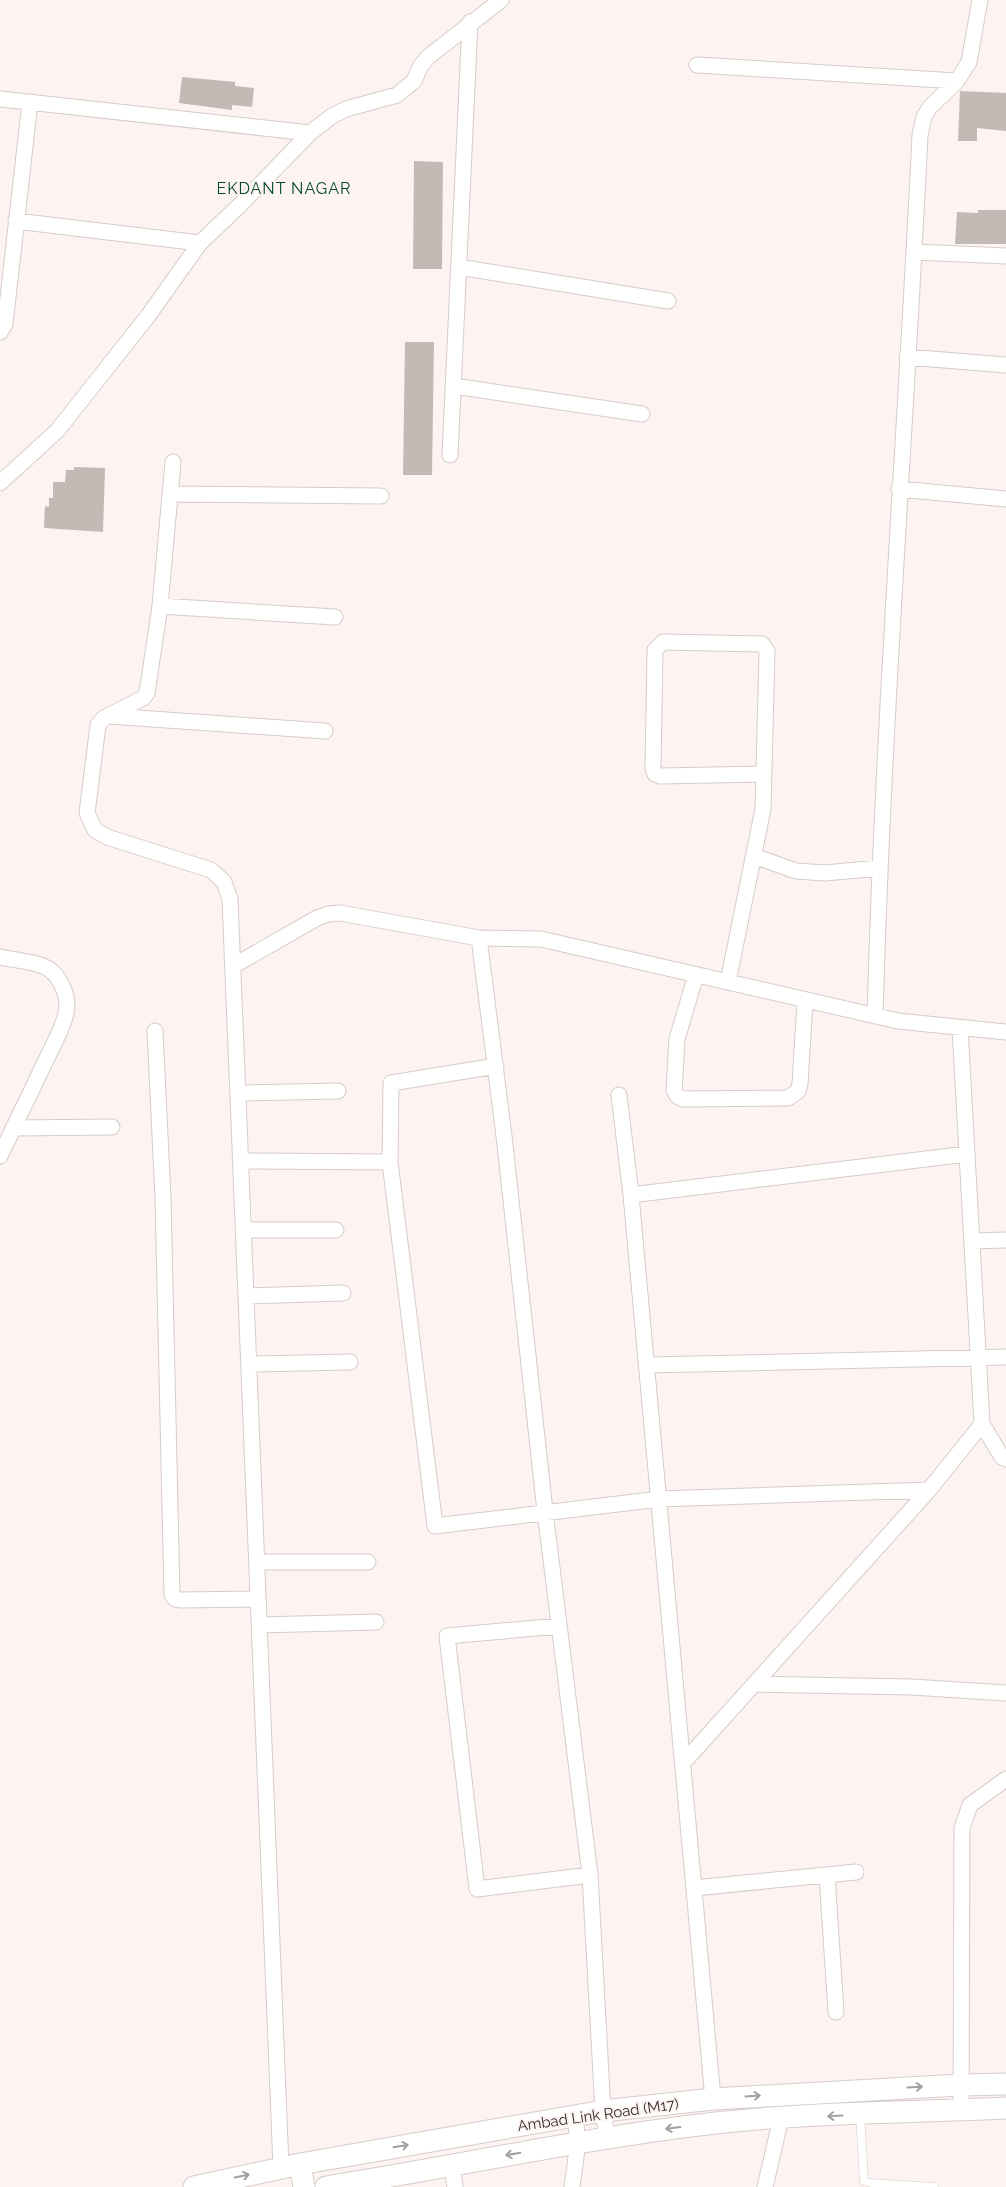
<svg xmlns="http://www.w3.org/2000/svg" width="1006" height="2187" viewBox="0 0 1006 2187" font-family="Raleway,sans-serif">
  <style>
    .building { fill: #c2bab5 }
    .lines { fill: none; stroke-linecap: round; stroke-linejoin: round }
    .service-casing { stroke: #d6ccc9; stroke-width: 9 }
    .minor-casing { stroke: #d6ccc9; stroke-width: 17 }
    .secondary-casing { stroke: #d6ccc9; stroke-width: 23 }
    .service { stroke: #fff; stroke-width: 8 }
    .minor { stroke: #fff; stroke-width: 15 }
    .secondary { stroke: #fff; stroke-width: 21 }
    .oneway { stroke: #a2a0a0 }
    .labels { text-anchor: middle; stroke-width: 4; stroke-linejoin: round; paint-order: stroke }
    .street-label { font-size: 15px; fill: #312d2d; stroke: #fdf3f1 }
    .neighbourhood-label { font-size: 16px; letter-spacing: 1px; fill: #05492c; stroke: #fdf3f1 }
  </style>
  <rect width="100%" height="100%" fill="#fdf3f1"/>
  <path class="building" d="M182,77L235,82V86L254,88L252,107L232,105V110L179,103Z
    M960,91L1006,93V131L977,128V141H958Z
    M414,161L443,162L442,269H413Z
    M978,210H1006V244H955L957,212L978,213Z
    M405,342H434L432,475H403Z
    M74,467L105,468L103,532L44,528L45,506L49,507V498H53V482H65L66,470H74Z"/>
  <g class="lines">
    <g class="service-casing">
      <path id="service" d="M860,2114L864,2181L871,2183L934,2187"/>
    </g>
    <g class="minor-casing">
      <path id="minor" d="M697,65L957,81
        M0,99L310,133
        M16,221L200,243
        M915,252L1006,256
        M459,267L668,301
        M0,332L5,324L30,102
        M907,357L1006,365
        M454,386L642,414
        M450,455L470,22
        M173,462L160,606L147,693L143,698L104,718L98,725L87,813L95,830L107,837L211,870L224,882L230,899L281,2167
        M0,483L57,431L148,316L200,243L242,203L310,133L332,116L346,109L397,95L414,81L420,67L428,57L501,0
        M899,489L1006,499
        M170,494L381,496
        M160,606L335,617
        M109,716L325,731
        M754,856L796,871L825,873L879,868
        M479,938L504,1136L545,1511L590,1875L603,2111L607,2137
        M0,957C14,960 30,961 43,966C59,972 70,996 66,1013C65,1019 62,1025 60,1031L0,1156
        M233,966L317,918L328,914L340,913L479,938L541,939L898,1021L1006,1032
        M696,975L677,1039L674,1090L677,1096L683,1099L788,1098L798,1091L800,1084L805,1000
        M728,982L763,809L767,651L762,644L663,642L655,650L653,769L655,774L660,776L764,774
        M875,1016C883,722 906,429 920,135L924,117L930,107L957,81L969,62L980,0
        M155,1031L163,1198L172,1595L175,1599L180,1600L258,1599
        M496,1066L391,1083L390,1162L435,1526L659,1499L929,1490L683,1763
        M238,1093L338,1091
        M619,1095L631,1195L713,2099
        M13,1128L112,1127
        M241,1161L390,1162
        M631,1195L967,1154
        M244,1230H336
        M972,1241L1006,1240
        M246,1296L343,1293
        M249,1364L350,1362
        M647,1365L1006,1357
        M982,1424L1002,1457L1006,1459
        M929,1490L982,1424L960,1028
        M257,1562H368
        M259,1625L376,1622
        M559,1626L447,1636L477,1889L590,1875
        M755,1684L912,1687L1006,1693
        M827,1875L836,2012
        M694,1888L856,1872
        M961,2111L962,1828L970,1805L1006,1779
        M452,2165L455,2187
        M572,2187L578,2142L575,2116
        M765,2187L781,2118"/>
    </g>
    <g class="secondary-casing">
      <path id="secondary" d="M300,2164L304,2187
        M194,2187L300,2164L603,2111L713,2099L960,2085L1006,2084
        M326,2187C453,2167 579,2139 707,2124C806,2112 907,2113 1006,2108"/>
    </g>
    <use href="#service" class="service"/>
    <use href="#minor" class="minor"/>
    <use href="#secondary" class="secondary"/>
  </g>
  <defs><path id="oneway-shaft" d="M-6 0H5M1.5-3L5.5 0L1.5 3" fill="none" stroke-width="1.6" stroke-linecap="round" stroke-linejoin="round" transform="scale(1.25)"/></defs>
  <g class="oneway">
    <use href="#oneway-shaft" transform="translate(915 2087) rotate(-3)"/>
    <use href="#oneway-shaft" transform="translate(753 2096) rotate(-4)"/>
    <use href="#oneway-shaft" transform="translate(835 2116) rotate(177)"/>
    <use href="#oneway-shaft" transform="translate(673 2128) rotate(173)"/>
    <use href="#oneway-shaft" transform="translate(401 2146) rotate(-10)"/>
    <use href="#oneway-shaft" transform="translate(513 2154) rotate(170)"/>
    <use href="#oneway-shaft" transform="translate(242 2176) rotate(-12)"/>
  </g>
  <g class="labels">
    <g class="street-label">
      <text transform="translate(598 2115) rotate(-8)" y="5">Ambad Link Road (M17)</text>
    </g>
    <g class="neighbourhood-label">
      <text x="284" y="194">EKDANT NAGAR</text>
    </g>
  </g>
</svg>
